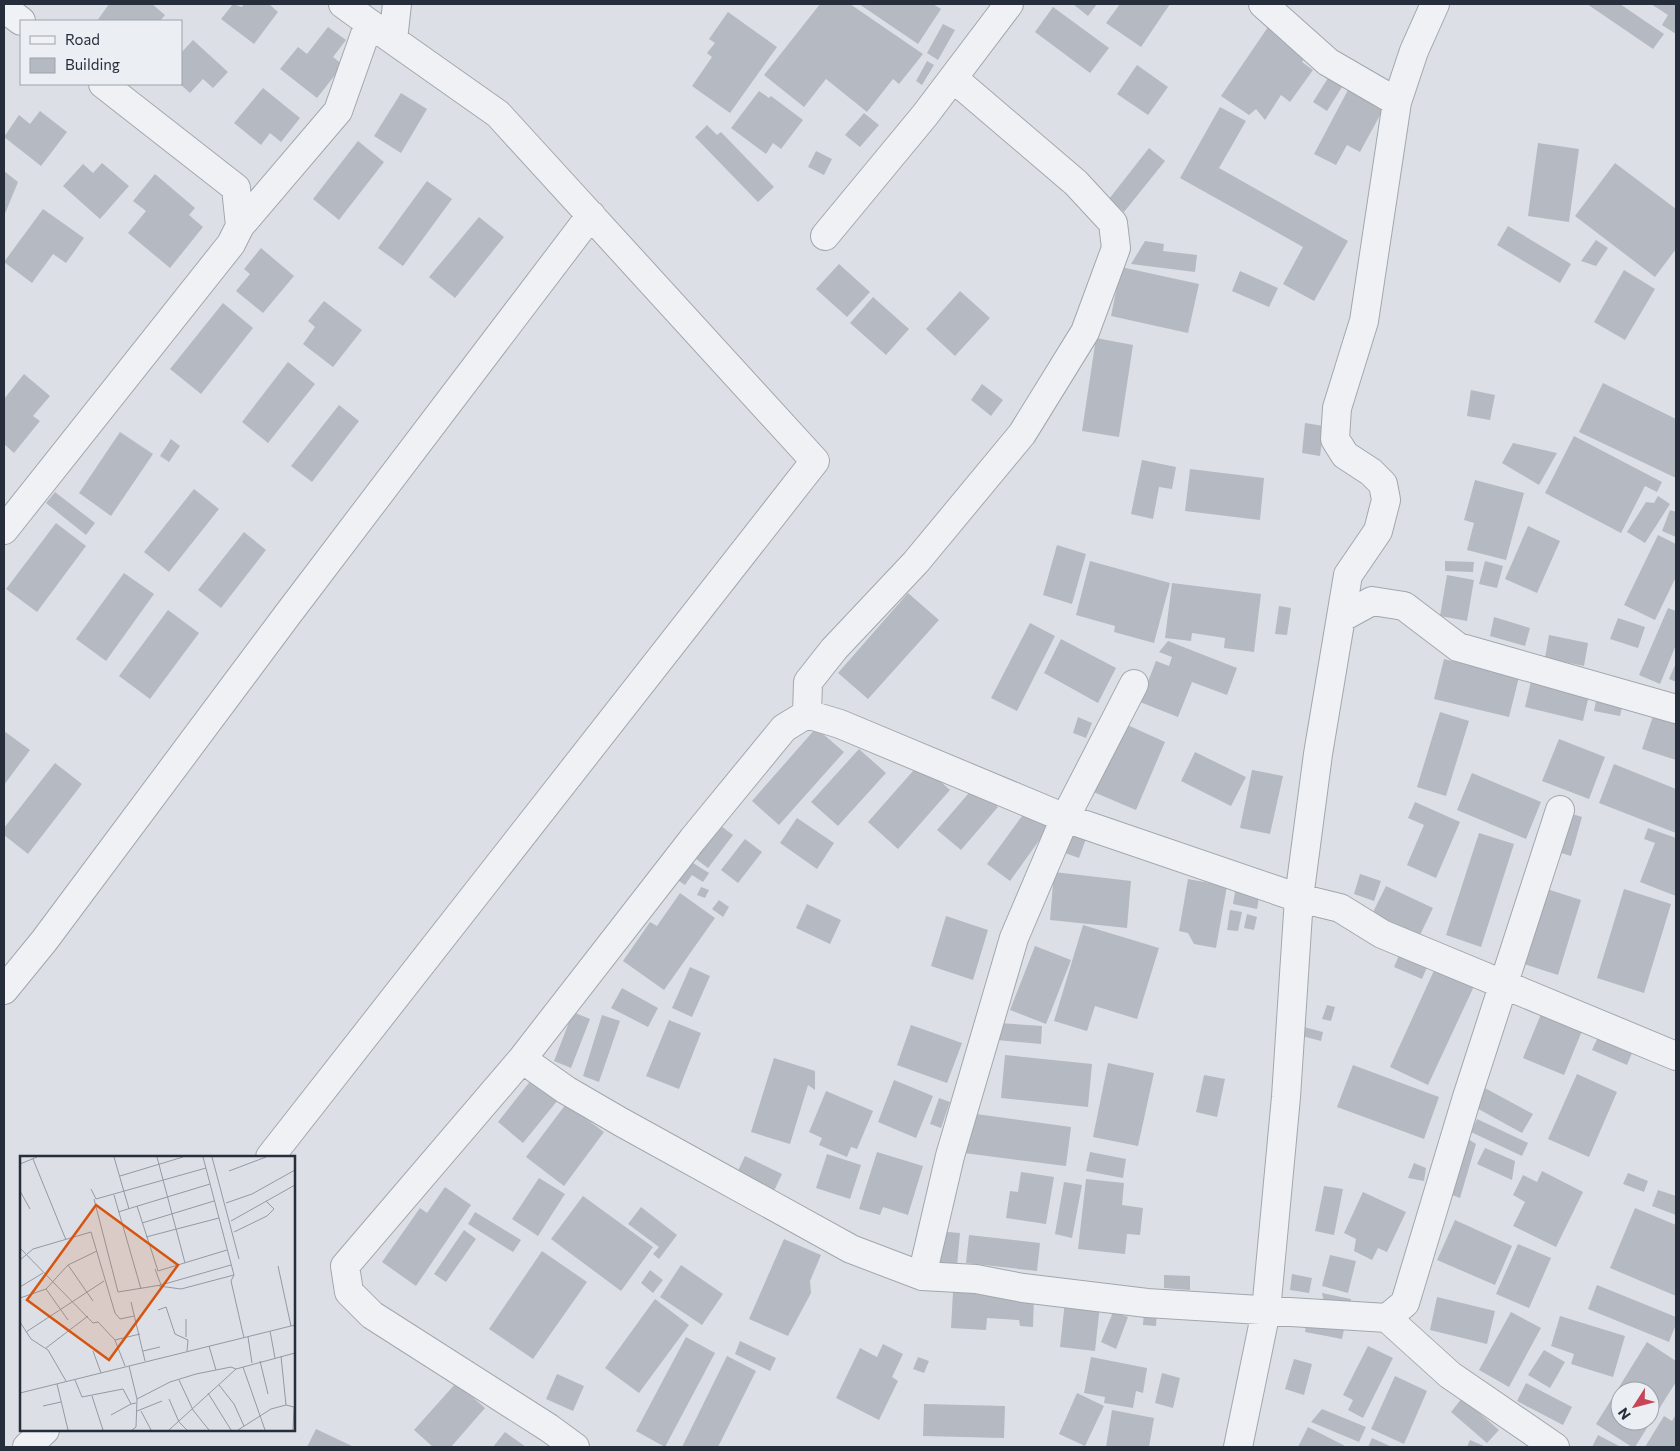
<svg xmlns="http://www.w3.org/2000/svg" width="1680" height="1451" viewBox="0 0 1680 1451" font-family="Commissioner,sans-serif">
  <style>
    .building { fill: #b4b9c2; fill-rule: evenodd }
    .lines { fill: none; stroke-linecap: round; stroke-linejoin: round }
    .minor-casing { stroke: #a2a7af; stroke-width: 30 }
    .minor { stroke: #eff1f4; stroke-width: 28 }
    .inset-road { fill: none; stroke: #9499a2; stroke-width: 1 }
    .view { fill: #d55511; fill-opacity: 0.15; stroke: #d55511; stroke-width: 2.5 }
    .inset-edge { fill: none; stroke: #272e3b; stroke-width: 2.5 }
  </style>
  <rect width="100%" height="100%" fill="#dce0e6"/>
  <path class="building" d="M109,4H152L165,15L160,21H97Z
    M233,4L242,7L244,4H269L278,12L254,44L221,19Z
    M820,4H850L923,54L899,84L893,79L867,112L826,79L804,107L764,75Z
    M859,4H933L941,9L918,44Z
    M1073,4H1097L1088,16Z
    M1120,4H1170L1141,47L1106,23Z
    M1587,4H1620L1664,34L1653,49Z
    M1651,4H1676V34L1662,25L1668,15Z
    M1053,7L1109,48L1090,73L1035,32Z
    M728,12L777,47L730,113L692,86L712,57L707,53L715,43L709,39Z
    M943,24L955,30L938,60L927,53Z
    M328,27L346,40L333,57L343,65L317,98L280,69L298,47L307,54Z
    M1268,27L1308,54L1302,62L1313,70L1290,102L1281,95L1265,120L1256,109L1249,115L1221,96Z
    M193,40L228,72L213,88L203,79L190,93L180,84L181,53Z
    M927,61L934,65L922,85L916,81Z
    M1137,65L1168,87L1148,115L1117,94Z
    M1333,70L1347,79L1327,111L1313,102Z
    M263,88L300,118L281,142L270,133L261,145L234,123Z
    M1349,88L1385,106L1360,152L1347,145L1336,165L1314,154Z
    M759,91L769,98L771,96L803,120L781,149L773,143L766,154L731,128Z
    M401,93L427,109L401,153L374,136Z
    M1220,107L1246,121L1219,168L1348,241L1314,301L1283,284L1303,247L1180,178Z
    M40,111L67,132L41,166L4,137L19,115L30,124Z
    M864,113L879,125L860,147L845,135Z
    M707,125L717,135L721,132L774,187L758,202L695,137Z
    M358,141L384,162L339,220L313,199Z
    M1538,143L1579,149L1569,222L1528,216Z
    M1149,148L1165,161L1124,212L1109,199Z
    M816,151L832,159L824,175L808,167Z
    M102,163L129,186L100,219L63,186L83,164L93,173Z
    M1615,163L1676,209V249L1655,277L1575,216Z
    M4,171L18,182L4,216Z
    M155,174L195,208L189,215L203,227L170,268L128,233L146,211L133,201Z
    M427,181L452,199L403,266L378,248Z
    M43,209L84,238L66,263L53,254L32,283L4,262Z
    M479,217L504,237L455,298L429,277Z
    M1508,226L1571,264L1560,283L1497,245Z
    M1596,240L1608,248L1596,266L1581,261Z
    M1145,241L1164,244L1163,251L1197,255L1195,272L1131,264Z
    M261,248L294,276L263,313L236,291L250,274L244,269Z
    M839,264L870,292L847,317L816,289Z
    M1121,267L1199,284L1188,333L1111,316Z
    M1624,270L1655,289L1625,340L1594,322Z
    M1240,271L1278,288L1269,307L1232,291Z
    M960,291L990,318L955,356L926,329Z
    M873,297L909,329L886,355L850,323Z
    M324,301L362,330L333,367L303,344L315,327L308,321Z
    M223,303L253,328L201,394L170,369Z
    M1096,338L1133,345L1119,437L1082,431Z
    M288,362L315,384L268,443L242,422Z
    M24,374L50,396L33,416L40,421L14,453L4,444V399Z
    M1603,383L1676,419V478L1579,432Z
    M982,384L1003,400L991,416L971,400Z
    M1471,390L1495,395L1490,420L1467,416Z
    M339,405L359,421L312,482L291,466Z
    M1305,423L1324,426L1320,456L1302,453Z
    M120,432L153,454L111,516L79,493Z
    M1574,436L1662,482L1657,492L1645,486L1621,533L1545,493Z
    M171,439L180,446L169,462L160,456Z
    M1513,443L1557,453L1539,485L1502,463Z
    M1142,460L1176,467L1172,489L1159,487L1153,519L1131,514Z
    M1190,469L1264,478L1260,520L1185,511Z
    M1475,480L1524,493L1506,560L1467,550L1474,523L1464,520Z
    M194,489L219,509L169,572L144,552Z
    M55,492L95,523L86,535L46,503Z
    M1658,496L1670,504L1645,543L1627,532L1646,502L1654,503Z
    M1670,510L1676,512V537L1662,531Z
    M56,523L86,546L37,612L6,589Z
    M1528,526L1560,541L1537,593L1505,579Z
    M244,532L266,550L221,608L198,590Z
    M1658,535L1676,544V577L1655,620L1624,605Z
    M1057,545L1086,554L1072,604L1043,595Z
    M1090,561L1170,583L1154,643L1114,632L1115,626L1076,615Z
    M1445,561L1474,562L1473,572L1445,571Z
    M1485,561L1503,566L1497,588L1479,584Z
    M124,573L154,594L106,661L76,639Z
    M1447,575L1474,580L1467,621L1440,616Z
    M1172,583L1261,594L1254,652L1224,648L1225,638L1192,633L1191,641L1165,638Z
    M908,593L939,620L868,699L838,673Z
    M1279,606L1291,608L1287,635L1275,634Z
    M1668,608L1676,611V645L1660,684L1639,675Z
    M168,610L199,633L150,699L119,676Z
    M1494,617L1530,628L1525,646L1490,636Z
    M1618,618L1645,627L1638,648L1610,639Z
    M1030,623L1055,636L1017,711L991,698Z
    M1549,635L1588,643L1584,666L1545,658Z
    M1061,639L1116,668L1098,703L1044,673Z
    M1168,641L1237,668L1227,695L1192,682L1178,717L1140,702L1156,661L1169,666L1172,657L1159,652Z
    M1444,659L1519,677L1509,717L1434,699Z
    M1676,663V682L1669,679Z
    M1531,681L1589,695L1583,721L1525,707Z
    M1597,696L1623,702L1620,716L1594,711Z
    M1655,710L1676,716V760L1642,749Z
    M1440,712L1469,721L1446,796L1417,787Z
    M1078,717L1092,723L1086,738L1073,733Z
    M1121,722L1165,742L1136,810L1091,791Z
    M816,728L844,752L779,825L752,801Z
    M4,731L30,750L4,785Z
    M1559,739L1605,757L1589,799L1542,781Z
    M859,749L886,773L838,826L811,802Z
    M1195,752L1246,777L1231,806L1181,781Z
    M55,763L82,784L28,854L4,835V828Z
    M920,763L950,790L898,849L868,822Z
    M1614,764L1676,789V833L1599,803Z
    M1252,770L1283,776L1270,834L1240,828Z
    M1472,773L1541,802L1526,839L1457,810Z
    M974,787L998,807L961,850L937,830Z
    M1415,802L1460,822L1436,878L1407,865L1424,825L1408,818Z
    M1030,805L1053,821L1010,881L987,864Z
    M1566,812L1582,817L1571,856L1555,851Z
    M797,818L834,843L817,869L780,843Z
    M717,823L733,835L708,868L692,856Z
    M1648,828L1676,838V896L1640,882L1655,843L1644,839Z
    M1073,830L1087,836L1079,858L1065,853Z
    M1479,833L1514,844L1481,947L1446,935Z
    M745,839L762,852L738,883L721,870Z
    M682,856L709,873L703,882L692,875L685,885L670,875Z
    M1054,872L1131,881L1127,928L1050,920Z
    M1360,874L1381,881L1374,901L1354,894Z
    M1188,879L1227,886L1216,948L1194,944L1188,933L1179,931Z
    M1236,886L1260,891L1257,909L1233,904Z
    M1386,886L1433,908L1419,937L1372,914Z
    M701,887L709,890L705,898L697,895Z
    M1544,888L1581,900L1558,975L1521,963Z
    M1624,889L1671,904L1644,993L1597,978Z
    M680,893L715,918L664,990L623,961L650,922L657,926Z
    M719,900L729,907L723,917L712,909Z
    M807,904L841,920L830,944L796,928Z
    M1230,910L1242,912L1238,931L1227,930Z
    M1247,914L1257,917L1254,930L1244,928Z
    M946,916L988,930L973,980L931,966Z
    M1083,925L1159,948L1137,1019L1095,1006L1087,1031L1054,1021Z
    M1035,946L1071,960L1046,1024L1010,1010Z
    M1400,953L1428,965L1422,979L1394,967Z
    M1437,964L1476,982L1428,1085L1390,1067Z
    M690,967L710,976L692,1017L672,1008Z
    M622,988L658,1008L648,1027L611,1008Z
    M1327,1005L1335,1007L1331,1021L1322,1019Z
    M573,1012L590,1019L571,1068L554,1061Z
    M1541,1014L1582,1031L1564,1075L1523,1058Z
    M602,1015L620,1021L599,1082L583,1076Z
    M669,1020L701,1033L679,1089L646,1076Z
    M999,1023L1042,1026L1041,1044L997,1040Z
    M911,1025L962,1043L947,1083L897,1065Z
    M1300,1026L1323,1032L1321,1041L1298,1035Z
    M1598,1037L1632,1053L1627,1065L1592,1050Z
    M1005,1055L1092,1064L1088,1107L1001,1098Z
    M774,1058L815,1071V1090L808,1085L790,1144L751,1132Z
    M1108,1063L1154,1073L1138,1146L1093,1137Z
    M1353,1065L1439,1097L1424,1139L1337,1107Z
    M536,1074L562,1095L523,1143L498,1122Z
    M1577,1074L1617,1092L1589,1157L1548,1139Z
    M1204,1075L1225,1079L1217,1117L1196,1112Z
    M894,1080L933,1096L916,1138L878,1122Z
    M1483,1087L1533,1114L1522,1133L1473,1106Z
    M826,1091L873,1111L857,1149L851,1147L847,1157L819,1145L822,1138L809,1132Z
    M939,1098L950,1102L941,1128L930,1124Z
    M566,1104L604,1132L564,1186L526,1157Z
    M969,1113L1071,1127L1066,1166L964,1153Z
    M1477,1119L1528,1143L1522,1156L1471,1132Z
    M1465,1137L1476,1144L1460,1198L1447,1193Z
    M1485,1148L1515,1161L1512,1180L1477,1164Z
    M877,1152L923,1166L908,1215L883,1207L880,1215L859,1209Z
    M1090,1152L1126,1159L1123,1178L1086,1171Z
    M827,1154L861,1165L850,1199L816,1188Z
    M745,1156L782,1174L773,1193L736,1175Z
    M1414,1163L1426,1168L1424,1181L1408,1178Z
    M1542,1171L1583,1192L1556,1247L1513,1226L1525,1202L1513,1195L1523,1175L1537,1182Z
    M1021,1172L1054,1177L1046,1224L1006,1218L1010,1191L1018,1192Z
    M1628,1173L1648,1181L1644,1192L1623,1184Z
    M539,1178L565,1194L538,1236L512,1219Z
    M1086,1179L1124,1183L1122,1205L1143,1208L1140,1235L1127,1234L1125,1254L1078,1249Z
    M1064,1182L1082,1185L1072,1238L1055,1234Z
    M1324,1186L1343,1189L1334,1235L1315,1231Z
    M445,1187L471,1205L416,1286L382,1262L420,1208L427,1213Z
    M1658,1190L1676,1196V1215L1652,1206Z
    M1363,1192L1406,1212L1387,1252L1378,1248L1372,1260L1354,1251L1356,1239L1344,1233Z
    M583,1196L653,1247L621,1291L551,1239Z
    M641,1207L677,1235L659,1259L653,1254L659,1247L628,1224Z
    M1635,1208L1676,1225V1296L1610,1268Z
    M475,1212L521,1240L513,1252L468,1224Z
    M1455,1220L1512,1246L1495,1285L1437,1260Z
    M464,1230L476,1239L446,1282L434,1274Z
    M936,1231L960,1233L957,1266L934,1264Z
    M969,1235L1040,1243L1037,1271L966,1263Z
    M784,1239L821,1255L810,1281L811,1293L788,1336L749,1319Z
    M1518,1244L1551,1258L1529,1308L1496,1294Z
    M542,1251L587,1282L533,1359L489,1329Z
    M1330,1255L1356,1261L1348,1293L1322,1286Z
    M681,1265L723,1294L702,1325L660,1297Z
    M650,1270L663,1280L653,1293L641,1283Z
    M1292,1274L1312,1278L1309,1293L1290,1290Z
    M1164,1275L1190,1276V1290L1164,1288Z
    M1597,1285L1676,1317V1324L1669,1342L1588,1309Z
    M953,1292L1034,1296L1033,1327L1020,1326L1019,1320L987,1318L986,1330L951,1328Z
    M1322,1293L1351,1299L1349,1307L1324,1302Z
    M1437,1297L1495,1311L1487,1344L1430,1330Z
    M655,1299L689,1325L639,1393L605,1368Z
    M1065,1301L1100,1305L1095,1351L1060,1347Z
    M1144,1310L1157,1311L1156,1326L1143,1325Z
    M1113,1312L1128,1317L1116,1349L1101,1342Z
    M1511,1312L1541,1328L1509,1387L1479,1370Z
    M1560,1316L1625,1336L1613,1377L1571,1364L1574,1354L1551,1346Z
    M1307,1318L1345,1325L1342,1339L1305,1332Z
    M686,1337L715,1353L665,1447L636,1431Z
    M740,1341L776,1358L770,1371L735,1354Z
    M1647,1342L1676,1361V1382L1635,1447H1632L1596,1424ZM1620,1391H1650V1421H1620Z
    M883,1344L903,1354L892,1377L898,1381L879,1420L836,1398L860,1348L877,1357Z
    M1368,1346L1393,1358L1363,1418L1348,1410L1353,1400L1343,1395Z
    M1544,1350L1565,1362L1550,1388L1528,1375Z
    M727,1356L756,1371L718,1447H682Z
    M918,1357L929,1361L924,1373L913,1369Z
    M1091,1357L1147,1368L1143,1393L1136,1391L1133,1408L1104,1403L1105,1397L1084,1393Z
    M1294,1359L1312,1364L1304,1395L1285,1389Z
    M1162,1373L1180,1378L1173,1408L1155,1403Z
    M557,1374L584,1386L573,1411L546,1399Z
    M1395,1376L1427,1391L1404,1444L1371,1429Z
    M456,1383L485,1408L451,1447H433L414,1430Z
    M1526,1383L1572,1407L1563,1425L1517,1401Z
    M1077,1393L1104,1406L1085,1446L1059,1434Z
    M1462,1398L1499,1430L1487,1443L1451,1412Z
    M924,1404L1005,1406L1004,1438L923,1436Z
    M1322,1409L1366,1427L1359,1442L1311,1422Z
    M1112,1410L1154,1418L1149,1447H1106Z
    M1676,1414V1447H1645L1664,1416L1672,1421Z
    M1308,1427L1347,1447H1298Z
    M316,1429L354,1447H307Z
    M505,1432L526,1447H493Z
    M1598,1435L1621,1447H1592Z
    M1372,1438L1392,1447H1368Z
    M1470,1440L1486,1447H1467Z"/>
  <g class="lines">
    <g class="minor-casing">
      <path id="minor" d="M343,4L369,23
        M1263,4L1328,62L1397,102
        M4,8L21,21
        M393,40L397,4
        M240,226L338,111L369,23L498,114L815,461L270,1157
        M825,236L925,115L1009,4
        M4,530L231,244L240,226L236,188L103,84
        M1341,618L1372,601L1404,606L1458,647L1676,709
        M807,714L808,682L834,649L916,562L1022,434L1085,332L1116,248L1113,223L1076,183L953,78
        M4,990L44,941L288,614L591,215
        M522,1059L566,1090L621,1122L851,1249L922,1276L976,1279L1023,1288L1147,1303L1387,1318L1405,1303L1467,1097L1560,810
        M922,1276L950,1156L1014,938L1065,818L1134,684
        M1387,1318L1450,1375L1555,1447
        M27,1447L45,1430
        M575,1447L549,1428L372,1315L349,1292L345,1266L522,1059L693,839L784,728L807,714L840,724L1065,818L1299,898L1340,908L1382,934L1676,1056
        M1238,1447L1266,1311L1286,1097L1299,898L1318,754L1348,575L1378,531L1386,500L1383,484L1371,472L1345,455L1335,439L1337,408L1364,321L1397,102L1414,51L1435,4"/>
    </g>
    <use href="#minor" class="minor"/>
  </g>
  <g transform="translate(20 1156)">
    <rect width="275" height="275" fill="#dce0e6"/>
    <path class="inset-road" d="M94,1L109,53M137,1L165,107M183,1L214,119L211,125L224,182M192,1L219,103M13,3L46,84M0,8L17,1M209,15L246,1M100,20L163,1M71,33L76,43L186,12M0,35L10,53M94,39L121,133M74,43L98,136L141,129L135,113M206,47L232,38L275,14M117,50L138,115L207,94M98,56L190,28M211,65L275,29M122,67L194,45M214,76L247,60L254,53L246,45M126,81L199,62M0,92L73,167L78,166L95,184L105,210M0,104L13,93L71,76L95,157L100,163L114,160M48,109L73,145M258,110L271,170M141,129L211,109M139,130L161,133L214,119M0,131L23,117M0,142L26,133M111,146L125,205M138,154L146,151L155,178L168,184L167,195M48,164L26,133L48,109L77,95M0,166L11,183L28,194L46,225M250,175L255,202M6,176L84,125M166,181V163M228,181L232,207M95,184L120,178M189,190L196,214M26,192L68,160M73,195L81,217M123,195L140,191M261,200L266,249M240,205L248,238M109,210L117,243L116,271L112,274M223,211L245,274M55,224L62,241L103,233L111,248L116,247M159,224L173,254L189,274M37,228L48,274M199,229L214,248L224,270M0,237L275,169M188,237L211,274M72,240L83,274M117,243L150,226L176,218L211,211L216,213L275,197M149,243L159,266L167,274M23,250L41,246M117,255L142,245M121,255L131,274M91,259L111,248M149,274L216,213M218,274L251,253L266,249L274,251L273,274"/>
    <path class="view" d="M76,49L158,109L89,204L7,144Z"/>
    <rect width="275" height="275" class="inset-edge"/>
  </g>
  <rect width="1680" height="1451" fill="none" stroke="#272e3b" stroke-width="10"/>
  <rect x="20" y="20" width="162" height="65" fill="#ebeff4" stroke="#9da2aa"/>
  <rect x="30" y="36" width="25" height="8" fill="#eff1f4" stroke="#9da2aa"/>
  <text x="65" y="45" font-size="15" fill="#272e3b">Road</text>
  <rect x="30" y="58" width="25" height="15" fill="#b4b9c2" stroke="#9da2aa"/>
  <text x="65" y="70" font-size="15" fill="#272e3b">Building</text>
  <g transform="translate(1635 1406) rotate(234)"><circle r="24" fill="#ebeff4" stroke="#9da2aa"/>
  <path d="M0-4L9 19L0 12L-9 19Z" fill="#c74558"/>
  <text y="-8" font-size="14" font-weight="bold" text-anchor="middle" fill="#272e3b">N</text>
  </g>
</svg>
